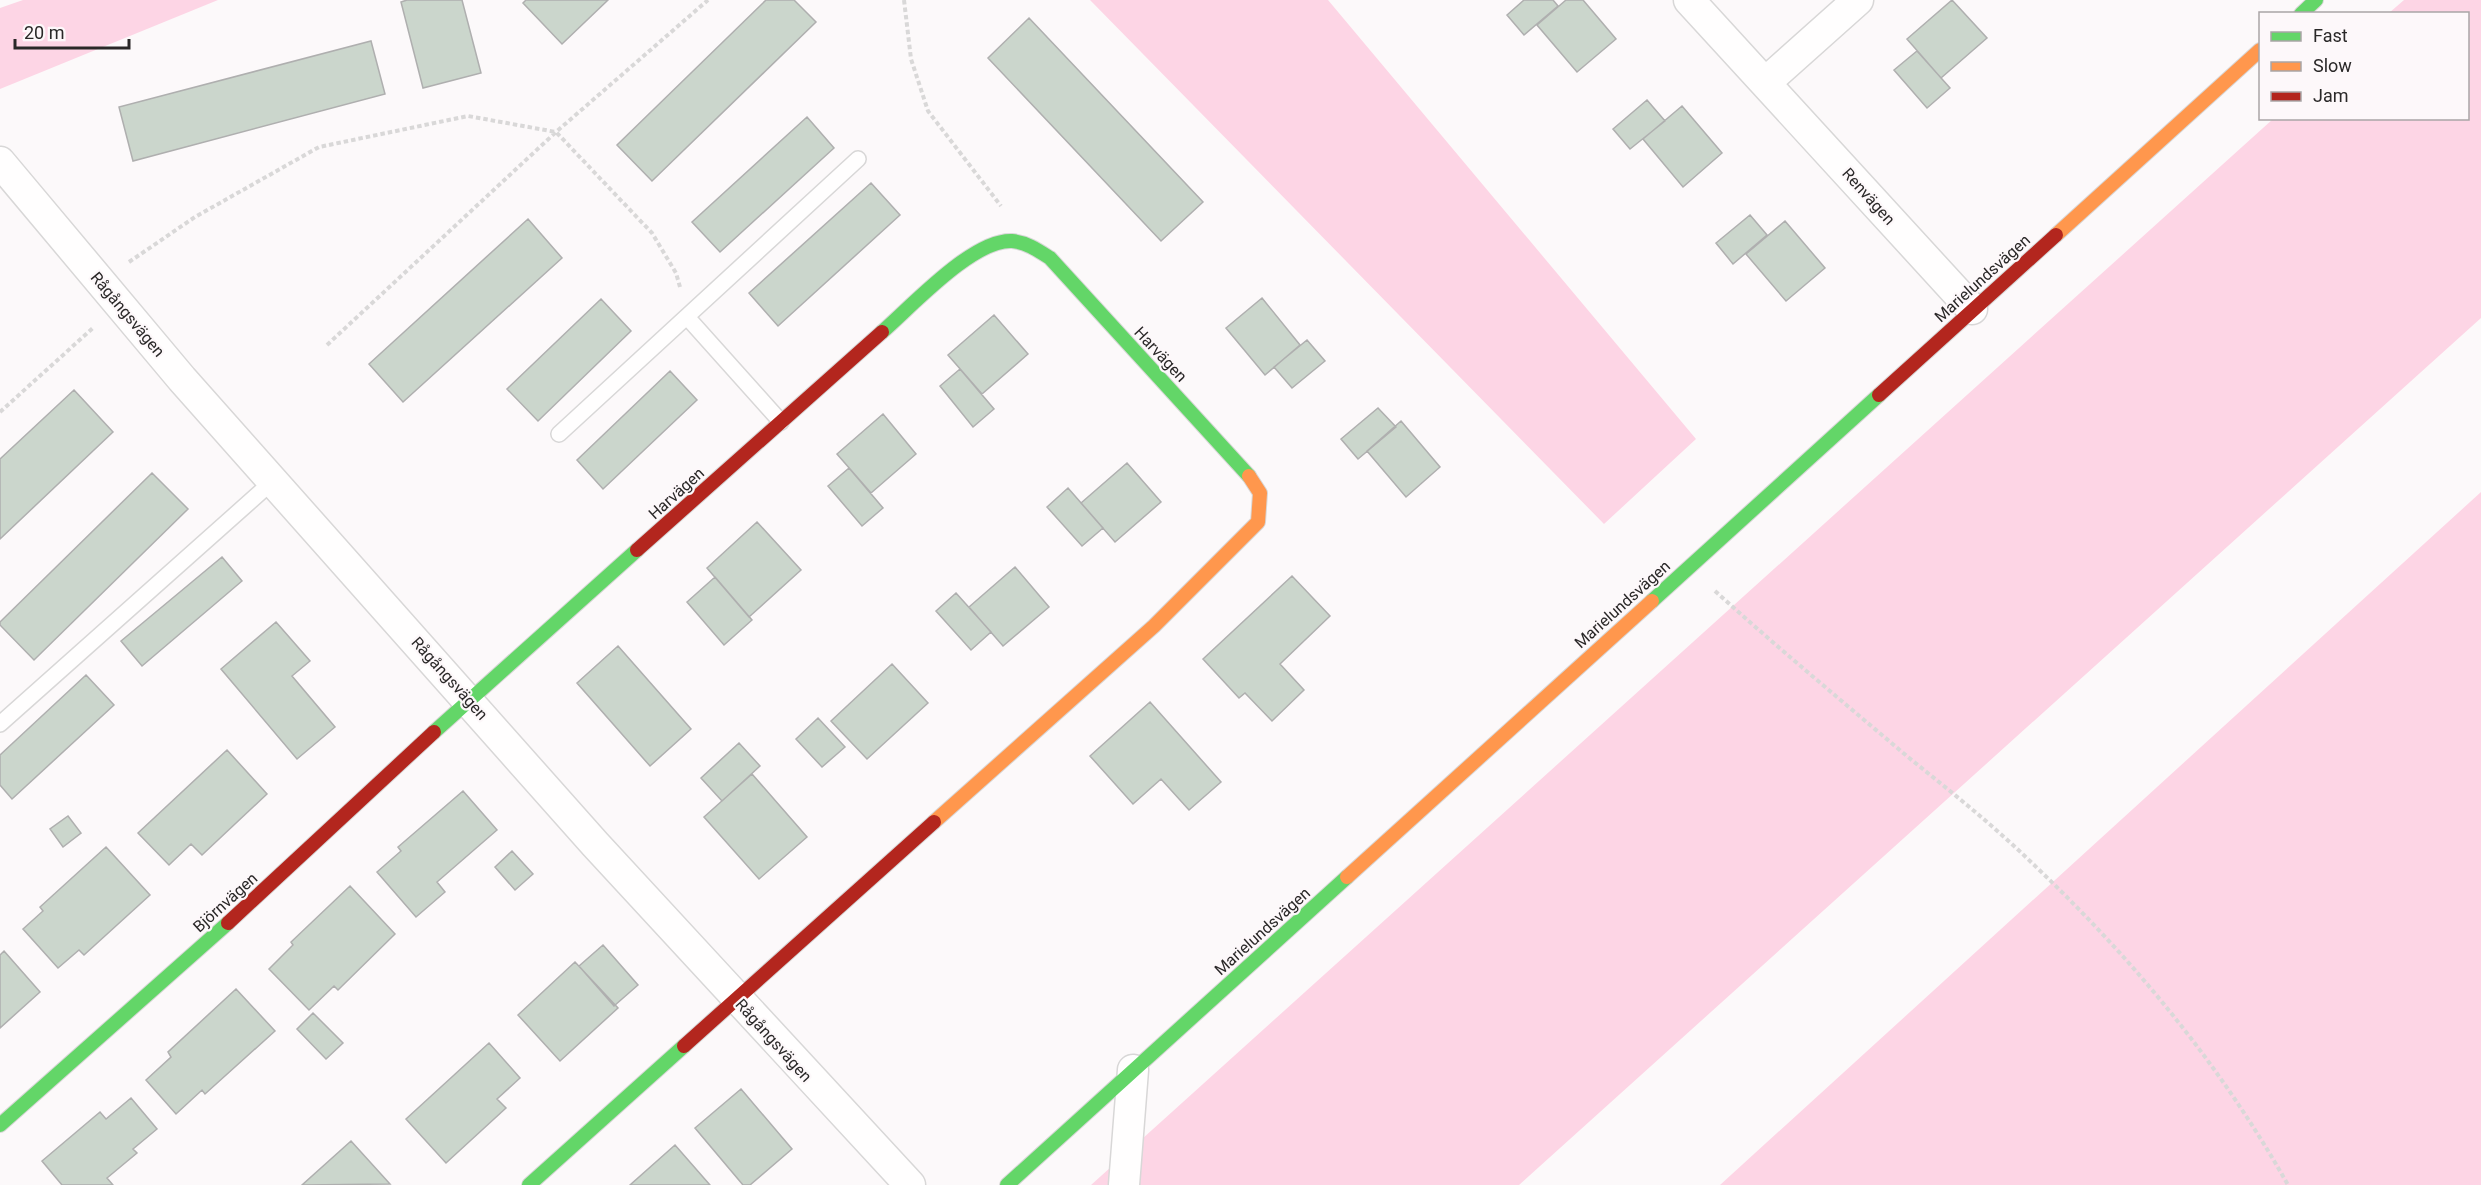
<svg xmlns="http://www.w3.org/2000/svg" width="2481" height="1185" viewBox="0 0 2481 1185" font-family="Roboto,sans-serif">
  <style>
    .green { fill: #fdd5e5 }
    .building { fill: #cbd6cc; stroke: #afafaf; stroke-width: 1.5 }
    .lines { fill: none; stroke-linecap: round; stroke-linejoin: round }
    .lane-casing { stroke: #d8d7d7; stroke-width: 18 }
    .street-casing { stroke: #d8d7d7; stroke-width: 33 }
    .fast-casing { stroke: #d8d7d7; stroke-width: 16 }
    .slow-casing { stroke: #d8d7d7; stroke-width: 16 }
    .jam-casing { stroke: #d8d7d7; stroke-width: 16 }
    .path { stroke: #d9d8d8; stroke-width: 4; stroke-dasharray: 4.5 3; stroke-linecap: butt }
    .lane { stroke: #fffefe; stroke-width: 15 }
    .street { stroke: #fffefe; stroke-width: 30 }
    .fast { stroke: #63d668; stroke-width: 14 }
    .slow { stroke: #ff974d; stroke-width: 14 }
    .jam { stroke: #b3261e; stroke-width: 14 }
    .labels { text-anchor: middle; stroke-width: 4.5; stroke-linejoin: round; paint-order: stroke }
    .street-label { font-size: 16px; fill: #2a2828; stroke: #fdf8fa }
  </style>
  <rect width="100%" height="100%" fill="#fcf9fa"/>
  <path class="green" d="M23,0H218L0,89V8Z
    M1090,0H1328L1696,439L1604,524Z
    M2404,0H2481V318L1519,1185H1091L2273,119L2468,118V14L2389,13Z
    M2481,492V1185H1720Z"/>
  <path class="building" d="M407,0H462L481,73L423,88L401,2Z
    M526,0H608L562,44L523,3Z
    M766,0H794L816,22L652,181L617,145Z
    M1524,0H1553L1558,6L1524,35L1507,15Z
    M1566,0H1583L1616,39L1577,72L1537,25Z
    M1952,0L1987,38L1941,78L1907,39Z
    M1029,18L1203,202L1161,241L988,58Z
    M371,41L385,94L133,161L119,107Z
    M1917,51L1950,88L1927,108L1894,70Z
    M1647,100L1665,121L1630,149L1613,129Z
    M1682,106L1722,153L1683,187L1643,139Z
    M807,117L834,148L720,252L692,222Z
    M871,183L900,215L778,326L749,293Z
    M1750,215L1767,235L1733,264L1716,243Z
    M528,219L562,258L403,402L369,364Z
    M1785,221L1825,268L1786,301L1746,254Z
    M1262,298L1300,345L1265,375L1226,328Z
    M601,299L631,331L538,421L507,389Z
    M994,315L1028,354L982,394L948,355Z
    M1307,340L1325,361L1292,388L1274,367Z
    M960,369L994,409L973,427L940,386Z
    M670,371L697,400L603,489L577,460Z
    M74,390L113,432L0,539V459Z
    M1378,408L1396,427L1358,459L1341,439Z
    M883,414L916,454L871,493L837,454Z
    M1401,421L1440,467L1406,497L1367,451Z
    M1127,463L1161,502L1115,542L1081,503Z
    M849,468L883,508L862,526L828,486Z
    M152,473L188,509L34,660L0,625V622Z
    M1068,488L1103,528L1082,546L1047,507Z
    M757,522L801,570L749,617L707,568Z
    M222,557L242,581L142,666L121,641Z
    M1015,567L1049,607L1003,646L969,607Z
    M1292,576L1330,616L1280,664L1304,690L1272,721L1245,693L1239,698L1203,659Z
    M715,577L752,620L724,645L687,602Z
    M956,593L991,632L971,650L936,611Z
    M276,622L310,661L292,676L335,727L297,759L221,669Z
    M618,646L691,729L650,766L577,683Z
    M892,664L928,703L867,759L831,721Z
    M86,675L114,705L12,799L0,785V755Z
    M1150,702L1221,782L1189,810L1161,779L1133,804L1090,756Z
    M818,718L845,747L822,767L796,739Z
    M739,743L760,766L722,801L701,778Z
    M227,750L267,794L202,855L191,844L169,865L138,833Z
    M752,774L807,837L759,879L704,817Z
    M463,791L497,830L437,882L445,892L416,917L377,872L401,851L398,847Z
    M68,816L81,833L63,847L50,829Z
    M106,847L150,895L84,955L79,950L58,968L23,929L43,911L40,907Z
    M512,851L533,874L515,890L495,867Z
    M350,886L395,934L338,990L334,986L309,1010L269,969L293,945L291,942Z
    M603,945L638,985L614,1006L579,966Z
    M4,951L40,992L0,1028V955Z
    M575,962L618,1008L560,1061L518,1015Z
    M236,989L275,1031L205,1094L202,1090L176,1114L146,1080L171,1057L168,1052Z
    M313,1013L343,1043L326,1059L297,1029Z
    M489,1043L520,1078L497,1099L506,1108L446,1163L406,1119Z
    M741,1089L792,1149L750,1185H743L695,1128Z
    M131,1098L157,1129L133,1149L137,1153L107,1178L113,1185H62L42,1161L100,1112L106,1119Z
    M351,1141L390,1184L302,1185Z
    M675,1145L710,1185H630Z"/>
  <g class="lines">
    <g class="lane-casing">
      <path id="lane" d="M687,317L781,422
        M559,434L858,159
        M0,724L273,481"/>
    </g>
    <g class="street-casing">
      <path id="street" d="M1689,0L1972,309
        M1765,83L1858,0
        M0,162L182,379L595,844L910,1185
        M1124,1185L1133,1070"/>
    </g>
    <g class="fast-casing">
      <path id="fast" d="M2301,14L2316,0
        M882,332C912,306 973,239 1012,241C1026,242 1039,251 1050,258L1249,476
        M1652,601L1879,395
        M434,732L637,550
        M0,1125L228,923
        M529,1185L684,1046
        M1007,1185L1347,877"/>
    </g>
    <g class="slow-casing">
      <path id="slow" d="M2056,235L2260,50
        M934,822L1154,626L1258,522L1260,493L1249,476
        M1347,877L1652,601"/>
    </g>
    <g class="jam-casing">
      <path id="jam" d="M1879,395L2056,235
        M637,550L882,332
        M228,923L434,732
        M684,1046L934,822"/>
    </g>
    <path class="path" d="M904,0L911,59L928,111L1001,206
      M129,262L195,217L319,147L468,116L556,132L652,233L676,273L680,287
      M327,345L556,132L708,0
      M0,412L94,327
      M1715,591C1778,648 1843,702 1908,757C1950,791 1993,825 2032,863C2133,959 2220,1064 2288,1185"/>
    <use href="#lane" class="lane"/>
    <use href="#street" class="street"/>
    <use href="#fast" class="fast"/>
    <use href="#slow" class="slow"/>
    <use href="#jam" class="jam"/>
  </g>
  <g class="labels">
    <g class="street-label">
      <text transform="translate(1869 196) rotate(48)" y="6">Renvägen</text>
      <text transform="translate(1982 278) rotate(-42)" y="6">Marielundsvägen</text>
      <text transform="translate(128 314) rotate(50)" y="6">Rågångsvägen</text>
      <text transform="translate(1161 354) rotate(47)" y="6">Harvägen</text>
      <text transform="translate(676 493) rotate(-42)" y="6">Harvägen</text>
      <text transform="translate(1622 604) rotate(-42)" y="6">Marielundsvägen</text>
      <text transform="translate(450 678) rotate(48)" y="6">Rågångsvägen</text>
      <text transform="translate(225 902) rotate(-42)" y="6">Björnvägen</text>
      <text transform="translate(1262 931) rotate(-42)" y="6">Marielundsvägen</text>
      <text transform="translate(774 1040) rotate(48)" y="6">Rågångsvägen</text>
    </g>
  </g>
  <rect x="2259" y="12" width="210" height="108" fill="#fdf8fa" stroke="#a9a5a6" stroke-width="1.5"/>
  <rect x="2271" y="32" width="30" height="9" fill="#63d668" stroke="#a9a5a6" stroke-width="1.5"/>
  <text x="2313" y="42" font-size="18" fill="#2a2828">Fast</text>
  <rect x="2271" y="62" width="30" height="9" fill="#ff974d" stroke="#a9a5a6" stroke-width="1.5"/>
  <text x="2313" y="72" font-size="18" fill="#2a2828">Slow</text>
  <rect x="2271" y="92" width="30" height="9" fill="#b3261e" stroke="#a9a5a6" stroke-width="1.5"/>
  <text x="2313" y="102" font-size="18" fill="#2a2828">Jam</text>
  <path d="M15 39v9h114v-9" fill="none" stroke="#2a2828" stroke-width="3"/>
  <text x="24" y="39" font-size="18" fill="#2a2828" stroke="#fdf8fa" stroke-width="4.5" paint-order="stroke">20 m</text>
</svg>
